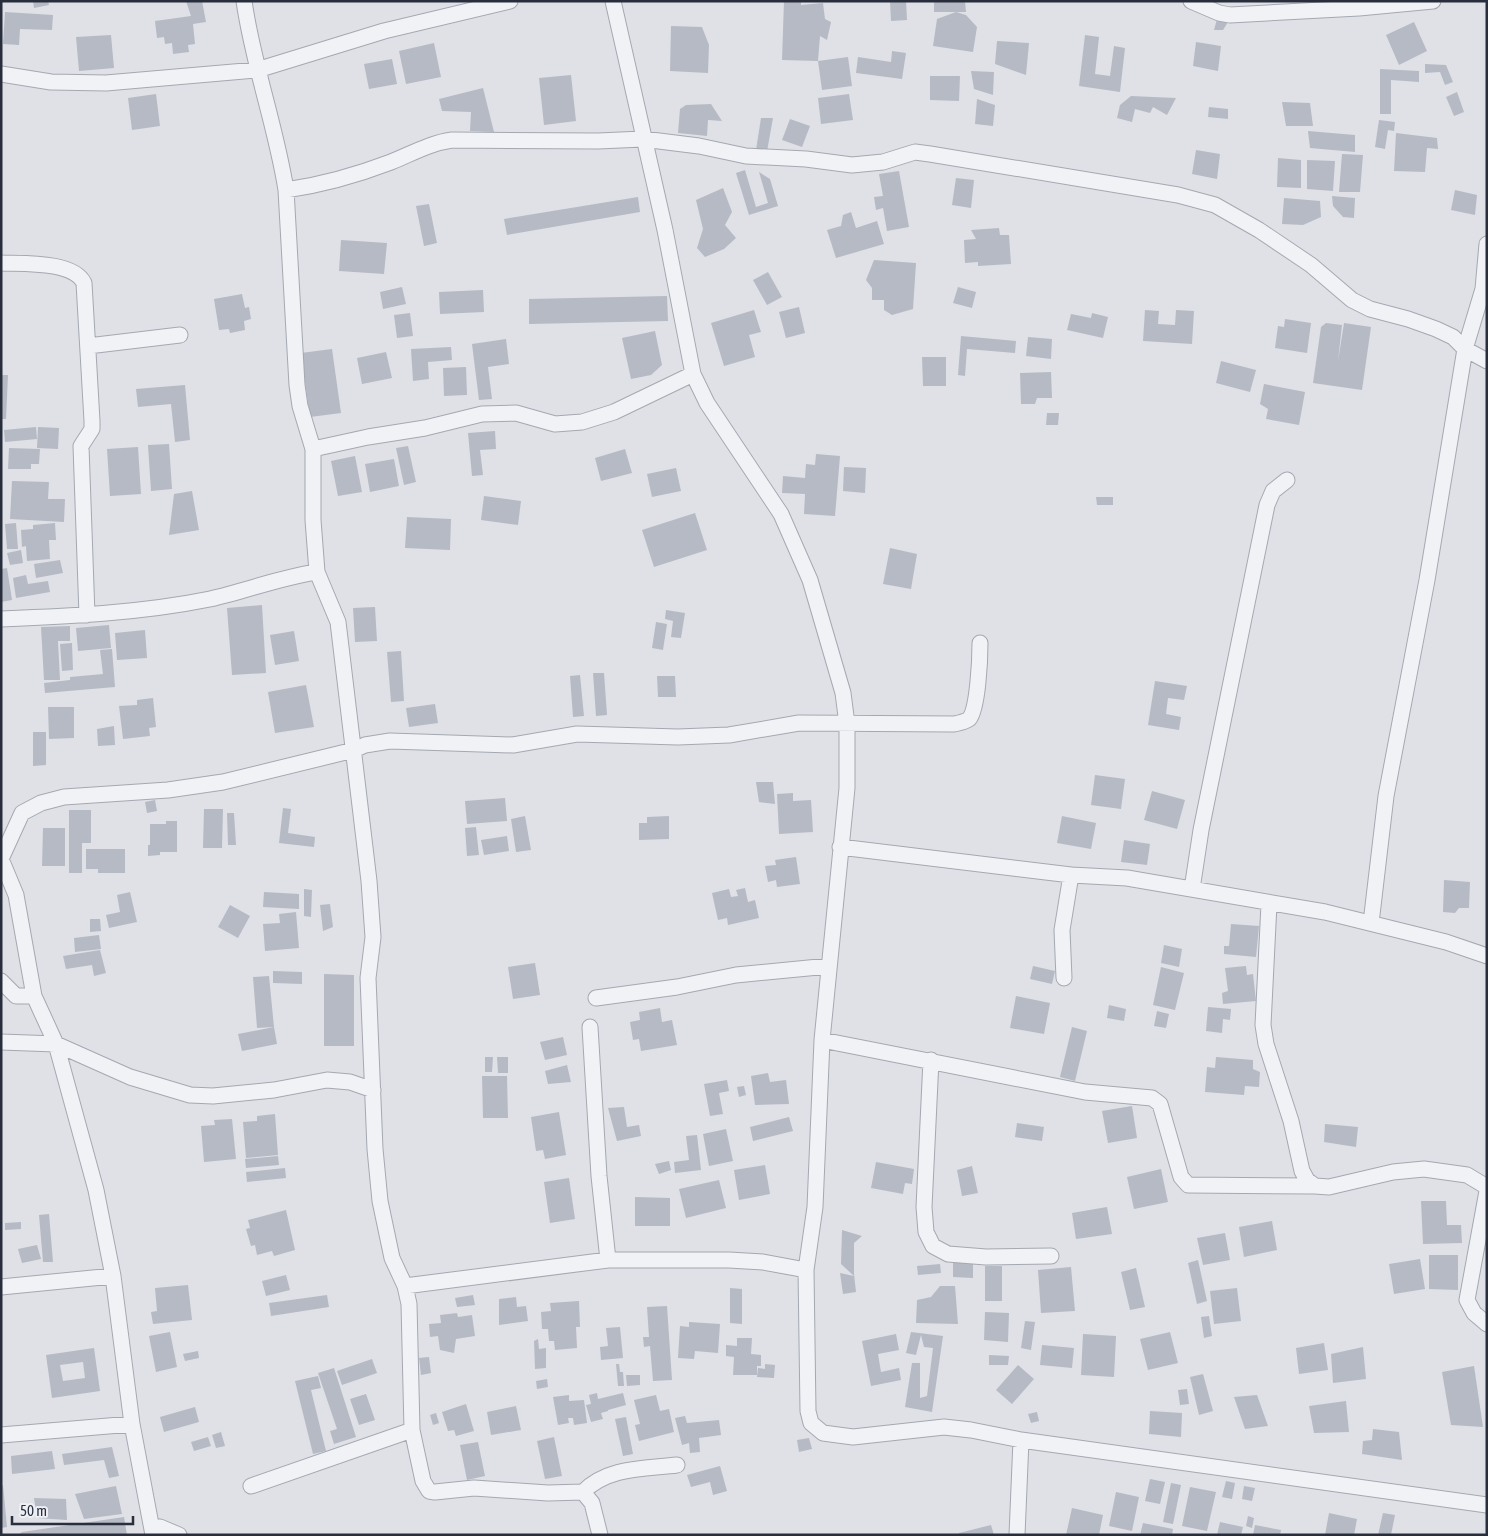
<svg xmlns="http://www.w3.org/2000/svg" width="1488" height="1536" viewBox="0 0 1488 1536" font-family="'Asap Condensed',sans-serif">
  <style>
    .building { fill: #b6bac4; fill-rule: evenodd }
    .lines { fill: none; stroke-linecap: round; stroke-linejoin: round }
    .minor-casing { stroke: #a5a8b1; stroke-width: 17 }
    .minor { stroke: #f1f2f6; stroke-width: 15 }
  </style>
  <rect width="100%" height="100%" fill="#dfe1e7"/>
  <path class="building" d="M33,1H48L49,5L34,8Z
    M186,1H202L206,22L193,24L195,44L188,45L189,52L173,54L172,43L165,44L164,37L157,38L155,21L191,16Z
    M784,1H801V5L823,3L825,19L831,22L827,40L820,36L818,61L782,60Z
    M890,1H906L907,20L891,21Z
    M934,1H965L966,12H934Z
    M5,12L53,15L52,30L20,29L19,45L3,44Z
    M956,12L966,15L977,27L973,52L933,46L937,19Z
    M1217,19L1228,22L1223,30H1214Z
    M1414,22L1427,51L1399,65L1386,35Z
    M671,26L702,27L709,45L708,73L670,71Z
    M111,35L114,68L79,71L76,37Z
    M1085,35L1099,37L1095,74L1110,76L1114,46L1125,48L1120,92L1079,86Z
    M997,41L1029,43L1026,75L995,64Z
    M1196,42L1221,46L1218,71L1193,66Z
    M434,43L441,77L406,84L399,51Z
    M892,51L906,53L902,79L856,73L858,57L891,62Z
    M848,57L852,86L822,90L818,61Z
    M392,59L397,84L369,89L364,64Z
    M1425,64L1446,65L1453,82L1445,85L1440,72L1425,73Z
    M1380,69L1419,71V82L1391,80V114H1380Z
    M971,71L994,72L993,95L974,89Z
    M571,75L576,121L544,125L539,78Z
    M930,76H960L959,101L930,100Z
    M483,88L494,132L470,131L471,112L442,111L439,99Z
    M1457,92L1464,112L1454,116L1446,97Z
    M156,94L160,126L132,130L128,98Z
    M849,94L853,120L821,124L818,98Z
    M1131,96L1176,98L1167,115L1153,107L1150,113L1135,109L1132,122L1117,118L1120,105Z
    M977,99L995,105L993,126L975,124Z
    M1282,102L1310,103L1313,126H1286Z
    M711,104L722,121L708,120L707,136L678,133L680,109L686,105Z
    M1209,107L1228,109V119L1208,117Z
    M761,118H773L766,157L756,150Z
    M790,119L810,126L802,147L782,140Z
    M1379,120L1395,122L1394,131L1388,130L1385,149L1375,147Z
    M1308,131L1355,135V152L1310,148Z
    M1396,133L1437,138L1438,149L1427,148L1425,172L1394,171Z
    M1196,150L1220,154L1217,179L1192,174Z
    M1342,154L1363,155L1360,192H1339Z
    M1278,158L1301,160V188L1277,187Z
    M1307,160L1335,161L1333,191L1307,189Z
    M745,170L756,207L768,203L759,172L770,179L778,206L749,215L736,173Z
    M899,171L909,227L887,231L883,208L876,210L874,197L883,196L879,174Z
    M956,178L974,180L971,208L952,205Z
    M723,188L732,212L725,225L736,238L724,249L705,257L697,248L703,229L696,200Z
    M1455,190L1477,195L1475,215L1451,210Z
    M1332,196L1355,198L1354,218L1343,217L1333,206Z
    M638,197L640,212L507,235L504,219Z
    M1284,198L1320,201L1321,217L1303,225L1282,224Z
    M429,204L437,243L424,246L416,206Z
    M851,212L856,228L877,221L884,244L836,258L827,230L841,226L843,215Z
    M999,228L1000,235H1009L1011,264L978,266V262L965,263L964,240L976,239L971,230Z
    M341,240L387,243L384,274L339,271Z
    M874,260L916,263L913,309L892,315L884,310V300H872V288L866,280Z
    M768,272L782,297L767,305L753,280Z
    M402,287L406,304L383,309L380,292Z
    M958,287L976,292L972,308L953,303Z
    M483,290L484,312L440,314L439,292Z
    M242,294L245,308L249,307L251,319L244,321L245,330L230,333L229,329L219,330L214,299Z
    M667,296L668,321L529,324V299Z
    M799,307L805,333L786,338L779,312Z
    M754,310L761,332L749,335L755,357L724,366L711,323Z
    M1145,310L1159,311L1158,324L1175,325L1176,310L1194,311L1192,344L1143,341Z
    M410,313L413,336L397,338L394,315Z
    M1092,313L1108,317L1103,338L1067,330L1071,314L1091,318Z
    M1285,319L1311,323L1307,353L1275,348L1278,326L1284,327Z
    M1326,323L1342,325L1338,361L1344,323L1371,327L1362,390L1313,383L1321,327Z
    M655,331L662,365L651,375L631,379L622,338Z
    M961,336L1016,341L1015,353L967,349L965,376L958,375Z
    M1028,337L1052,339L1051,359L1026,356Z
    M506,339L509,364L488,367L492,399L479,400L472,344Z
    M451,347L452,360L428,362L429,379L413,381L411,349Z
    M332,349L341,413L310,417L301,353Z
    M386,352L392,378L362,384L357,358Z
    M922,357H946V386H923Z
    M1221,361L1256,370L1250,392L1216,383Z
    M466,367L467,395L444,396L443,368Z
    M1051,372L1052,398H1037L1035,404H1021L1020,373Z
    M1,375H8L6,419H1Z
    M1264,384L1305,392L1299,425L1266,419L1268,409L1260,404Z
    M185,385L190,440L175,442L171,404L138,407L136,389Z
    M1047,413H1059L1058,425H1046Z
    M36,427L37,439L5,442L4,430Z
    M38,427L59,428L58,449L37,448Z
    M495,431L496,449L480,450L483,475L472,476L468,433Z
    M169,444L172,489L151,491L148,445Z
    M408,446L416,482L404,485L396,448Z
    M138,447L141,494L110,496L107,449Z
    M9,448L40,449L39,464H31V469H8Z
    M625,449L632,473L601,481L595,458Z
    M816,454L840,456L835,516L804,514L805,494L782,493L783,476L805,478L806,464L815,465Z
    M355,456L362,492L338,496L331,461Z
    M394,459L399,486L370,492L365,464Z
    M844,467L866,468L865,493L843,491Z
    M676,468L681,491L652,497L647,474Z
    M12,481L49,482L48,499H65L64,522L10,519Z
    M192,491L199,530L169,535L174,494Z
    M484,496L521,501L518,525L481,520Z
    M1096,497H1113V505H1097Z
    M695,513L707,550L654,567L642,530Z
    M407,517L451,519L450,550L405,548Z
    M16,523L18,549H7L5,524Z
    M55,523L56,540H49L50,559L27,561L26,546L22,547L21,530L33,529V525Z
    M890,548L917,554L911,589L883,584Z
    M21,550L23,563L10,565L7,553Z
    M60,560L63,573L36,578L34,564Z
    M7,568L12,600L1,602V569Z
    M26,575L28,584L48,581L50,592L16,598L13,578Z
    M262,605L266,673L232,675L227,608Z
    M375,607L377,641L355,642L353,608Z
    M666,610L685,613L681,638L671,637L673,621L665,619Z
    M656,622L667,624L663,650L652,648Z
    M109,625L111,648L78,651L76,628Z
    M70,626V641H58L60,680H44L41,627Z
    M145,630L147,658L117,660L115,633Z
    M294,631L299,661L275,665L270,635Z
    M72,643L73,670L62,671L60,644Z
    M112,649L115,687L45,693L44,683L70,680V677L103,674L100,650Z
    M401,651L404,701L391,702L387,652Z
    M593,673H604L607,715L596,716Z
    M580,675L584,716L573,717L570,676Z
    M657,676H675L676,697H658Z
    M1155,681L1187,686L1184,700L1168,698L1166,714L1181,717L1179,730L1148,725Z
    M306,685L314,727L275,733L268,692Z
    M153,698L156,727L149,728L150,736L123,739L119,706L137,705V700Z
    M435,704L438,723L409,727L406,708Z
    M48,707H74V738L49,739Z
    M114,726L115,745L98,746L97,729Z
    M33,732H46V765L33,766Z
    M1095,775L1125,779L1121,809L1091,805Z
    M756,782H773L775,804L759,802Z
    M1152,791L1185,800L1177,829L1144,820Z
    M793,793V801L811,800L813,832L779,834L777,794Z
    M505,798L507,821L467,824L465,801Z
    M155,800L157,811L147,813L145,802Z
    M283,808L291,809L288,833L315,837L314,847L279,843Z
    M204,809H223L222,848H203Z
    M69,810H91V843H82V873H69Z
    M227,813H234L236,845H228Z
    M525,816L531,850L516,852L511,819Z
    M669,816V839L639,840V823H647V817Z
    M1062,816L1096,823L1091,849L1057,843Z
    M166,821H177V852H160V855L148,856V845H150V824H166Z
    M476,827L479,855L467,856L465,828Z
    M43,828H65V866H42Z
    M507,836L509,851L484,855L481,840Z
    M1124,840L1150,844L1147,865L1121,862Z
    M86,849H125V873H98V869H86Z
    M796,857L800,884L777,887L776,880L768,882L765,866L776,865L775,860Z
    M1444,880L1470,882L1469,908H1459L1455,913L1443,912Z
    M745,888L748,902L755,900L759,918L728,925L727,918L718,920L712,893L729,889L731,897L738,896L736,890Z
    M304,889L312,890L311,917L304,916Z
    M130,892L137,922L109,928L106,915L120,912L117,895Z
    M264,892L299,894V909L263,907Z
    M330,904L333,927L323,931L320,905Z
    M230,905L250,916L238,938L218,927Z
    M296,912L299,948L265,951L263,924L280,923L279,914Z
    M90,919H100L101,931L90,932Z
    M1231,924L1259,926L1256,957L1224,954V946H1229Z
    M99,935L101,949L75,952L74,938Z
    M1164,945L1182,949L1179,967L1161,963Z
    M100,950L106,973L94,976L92,965L66,969L63,956Z
    M535,963L540,995L513,999L508,967Z
    M1033,966L1055,971L1052,984L1030,979Z
    M1246,966L1247,975L1253,974L1256,1001L1223,1004L1222,993L1228,991L1225,968Z
    M1161,967L1184,973L1175,1010L1153,1005Z
    M273,971L302,972V984L273,983Z
    M324,974L354,975V1046H324Z
    M269,976L274,1027L257,1028L253,977Z
    M1016,996L1050,1003L1044,1034L1010,1028Z
    M1109,1005L1126,1009L1124,1021L1107,1018Z
    M1208,1007L1231,1009L1230,1020L1223,1019L1222,1033L1206,1031Z
    M660,1008L662,1022L672,1020L677,1045L641,1051L639,1039L633,1040L630,1022L640,1020L639,1012Z
    M1157,1011L1169,1014L1166,1028L1154,1026Z
    M274,1027L277,1044L242,1051L238,1034Z
    M1072,1027L1087,1031L1075,1081L1060,1077Z
    M563,1037L567,1055L545,1060L540,1042Z
    M485,1057H493L492,1072H485Z
    M497,1057H508V1073H498Z
    M1216,1057L1253,1060V1069L1260,1072L1259,1087L1245,1086L1244,1095L1205,1092L1207,1067L1215,1068Z
    M567,1065L571,1082L548,1084L545,1071Z
    M768,1073L770,1082L786,1080L789,1104L755,1105L751,1076Z
    M482,1076H507L508,1118H483Z
    M727,1080L729,1091L719,1093L723,1114L710,1116L704,1084Z
    M744,1086L746,1095L739,1097L737,1087Z
    M1132,1106L1137,1138L1108,1143L1102,1111Z
    M624,1107L627,1127L639,1125L641,1136L617,1141L608,1108Z
    M559,1112L566,1155L545,1159L543,1150L536,1151L531,1117Z
    M275,1114L278,1155L246,1158L243,1122L257,1121V1116Z
    M789,1117L793,1131L753,1141L750,1127Z
    M232,1119L236,1159L204,1162L201,1126L215,1125L214,1120Z
    M1017,1123L1044,1127L1042,1141L1015,1137Z
    M1325,1124L1358,1127L1356,1147L1324,1142Z
    M726,1129L733,1161L709,1166L703,1134Z
    M697,1135L701,1170L675,1173L674,1162L689,1160L686,1136Z
    M278,1156L279,1165L246,1168L245,1159Z
    M669,1161L671,1170L659,1174L655,1164Z
    M876,1162L914,1169L912,1184L905,1183L903,1194L871,1188Z
    M765,1165L770,1194L739,1200L734,1170Z
    M972,1166L978,1193L962,1196L957,1170Z
    M285,1168L286,1178L247,1182L246,1172Z
    M1161,1169L1168,1202L1134,1209L1127,1177Z
    M569,1178L575,1219L550,1223L544,1182Z
    M719,1180L726,1208L686,1218L679,1189Z
    M635,1197L670,1198V1226H635Z
    M1421,1201H1446L1447,1225H1461L1462,1243L1423,1244Z
    M1107,1207L1112,1234L1076,1239L1072,1213Z
    M286,1210L295,1250L274,1256L272,1251L257,1255L255,1245L251,1246L246,1229L250,1228L248,1220Z
    M49,1214L53,1262H43L39,1215Z
    M1272,1221L1277,1250L1244,1257L1239,1227Z
    M21,1222V1229L5,1230V1223Z
    M842,1230L862,1236L854,1243V1276V1274L856,1292L843,1294L840,1273L854,1276L841,1264Z
    M1225,1233L1230,1260L1203,1265L1197,1238Z
    M37,1245L41,1259L22,1263L18,1249Z
    M1429,1255H1458V1290L1429,1289Z
    M1420,1259L1425,1289L1394,1294L1389,1264Z
    M1198,1260L1207,1301L1197,1304L1188,1263Z
    M953,1261H973V1278L953,1277Z
    M940,1264L941,1273L918,1275L917,1266Z
    M985,1266H1002V1301H985Z
    M1071,1267L1075,1311L1041,1313L1038,1270Z
    M1136,1268L1145,1307L1130,1310L1121,1272Z
    M286,1275L290,1290L266,1296L262,1281Z
    M188,1285L192,1320L153,1324L151,1312L157,1311L155,1288Z
    M940,1286H955L958,1324L916,1323L917,1300L931,1297Z
    M730,1288L742,1289V1324L730,1323Z
    M1237,1288L1241,1321L1214,1324L1210,1291Z
    M327,1295L329,1307L271,1316L269,1303Z
    M473,1295L475,1305L457,1307L455,1298Z
    M516,1297L517,1307L526,1306L528,1321L499,1325V1299Z
    M579,1301L580,1327H576L577,1348L555,1350L554,1341H549L548,1329H542L541,1312L551,1311L550,1303Z
    M667,1306L672,1380L653,1381L650,1346L644,1347L643,1337H649L647,1307Z
    M985,1312L1009,1313L1008,1342L984,1340Z
    M457,1313L458,1317L472,1315L475,1336L456,1339L454,1353L440,1350L438,1336L430,1337L429,1324L441,1323L440,1315Z
    M1209,1316L1212,1336L1204,1338L1201,1317Z
    M1025,1321L1035,1322L1031,1350L1021,1348Z
    M689,1322L720,1324L718,1353L695,1351L694,1359L678,1358L680,1326L689,1327Z
    M620,1327L623,1358L601,1360L600,1347L608,1346L606,1328Z
    M170,1332L177,1367L156,1372L149,1336Z
    M911,1332L943,1336L932,1412L905,1407L912,1363H920V1398L927,1396L933,1348L924,1347L921,1335L916,1355L906,1353Z
    M1170,1332L1178,1363L1148,1370L1140,1339Z
    M896,1334L899,1350L878,1354L881,1372L899,1368L901,1380L871,1386L862,1341Z
    M1083,1334L1116,1336L1114,1377L1081,1375Z
    M737,1338H752L751,1354L761,1355V1366H757V1375H733L734,1357L726,1356V1345L737,1346Z
    M538,1339L539,1349L546,1348V1368L535,1369L534,1341Z
    M1324,1343L1328,1370L1299,1374L1296,1348Z
    M1042,1345L1074,1348L1072,1368L1040,1365Z
    M1363,1347L1366,1379L1333,1383L1331,1354Z
    M94,1348L100,1391L52,1398L46,1355ZM83,1362L85,1378L63,1381L60,1365Z
    M198,1351L199,1358L185,1361L183,1354Z
    M989,1355L1009,1356L1008,1365H989Z
    M429,1357L431,1373L421,1375L419,1358Z
    M372,1359L377,1373L342,1385L337,1371Z
    M616,1364H619L620,1372H623L624,1386H618Z
    M765,1364L775,1365L774,1378L757,1377L758,1368L765,1369Z
    M1018,1365L1034,1379L1012,1404L996,1390Z
    M1474,1366L1483,1427L1451,1425L1442,1372Z
    M334,1368L356,1437L334,1444L330,1431L337,1429L318,1373Z
    M1203,1374L1213,1411L1199,1415L1190,1377Z
    M626,1375H640V1385L627,1386Z
    M318,1376L321,1388L311,1390L326,1451L313,1454L295,1381Z
    M547,1379L548,1387L537,1389L536,1381Z
    M1187,1389L1189,1404L1180,1405L1178,1390Z
    M597,1393L598,1399L623,1393L626,1405L608,1410V1411L601,1413L603,1419L591,1422L586,1405L591,1404L589,1395Z
    M366,1394L375,1420L359,1425L350,1399Z
    M569,1395V1401L584,1400L587,1423L574,1425L573,1418H568L569,1423L558,1425L553,1397Z
    M656,1395L660,1411L669,1409L674,1432L639,1441L635,1425L640,1424L634,1400Z
    M1257,1395L1268,1426L1245,1429L1234,1397Z
    M1346,1401L1349,1432L1314,1433L1309,1406Z
    M466,1404L474,1431L456,1436L454,1430L448,1431L442,1412Z
    M516,1406L521,1430L491,1435L487,1412Z
    M195,1407L199,1422L164,1432L160,1417Z
    M1150,1411L1182,1413L1181,1437L1149,1434Z
    M1037,1412L1039,1421L1031,1423L1028,1414Z
    M436,1413L439,1423L433,1425L430,1415Z
    M685,1416L687,1423L719,1420L721,1435L699,1438L700,1452L690,1453L689,1443L682,1445L675,1418Z
    M626,1417L633,1454L623,1456L615,1419Z
    M1373,1429L1399,1432L1402,1460L1362,1454L1363,1441L1372,1440Z
    M221,1432L225,1446L216,1448L212,1435Z
    M208,1437L211,1446L194,1451L191,1442Z
    M554,1437L562,1476L545,1479L537,1441Z
    M809,1438L812,1449L799,1452L797,1440Z
    M478,1442L485,1476L467,1480L460,1445Z
    M112,1447L119,1476L109,1478L104,1460L64,1465L62,1454Z
    M52,1451L55,1469L12,1474L11,1456Z
    M720,1466L727,1491L713,1495L710,1482L691,1487L687,1475Z
    M1150,1479L1165,1482L1160,1504L1145,1501Z
    M1226,1481L1235,1483L1232,1499L1222,1497Z
    M1171,1483L1181,1485L1173,1524L1163,1522Z
    M3,1485L7,1527L1,1528V1486Z
    M116,1486L122,1514L84,1519L75,1494Z
    M1244,1486L1255,1488L1252,1501L1242,1499Z
    M1190,1487L1216,1492L1207,1531L1182,1526Z
    M1116,1492L1139,1497L1132,1531L1109,1526Z
    M34,1498L66,1499L67,1520L37,1518Z
    M1072,1508L1103,1515L1099,1535H1066Z
    M1329,1513L1357,1519L1354,1535H1325Z
    M1383,1513L1395,1515L1391,1535H1378Z
    M1248,1516L1254,1518L1252,1528L1246,1526Z
    M124,1517L127,1535H18L22,1532Z
    M1220,1522L1243,1527L1241,1535H1217Z
    M1143,1523L1173,1529L1172,1535H1140Z
    M991,1525L994,1535H959V1533Z
    M1255,1525L1281,1530L1280,1535H1253Z"/>
  <g class="lines">
    <g class="minor-casing">
      <path id="minor" d="M613,1L665,230L693,374L707,403L781,514L810,580L843,693L847,724V788L822,1040L815,1207L806,1270L808,1411L811,1423L823,1433L853,1437L944,1427L971,1430L1021,1440L1487,1505
        M1191,1L1219,13L1230,15L1359,8L1433,1
        M1,74L51,82L106,83L257,70L384,31L510,1
        M286,190C321,185 357,175 391,162C411,154 430,143 452,140L598,141L643,139L699,146L746,156L806,159L852,165L883,162L915,152L930,154L1178,195L1215,205L1259,230L1311,265L1352,300L1370,309L1408,319L1436,329L1453,337L1465,349L1487,361
        M1,263C24,264 73,261 84,283L92,421V429L81,446L87,615
        M88,346L180,335
        M313,449L368,437L425,428L482,414L516,413L555,424L582,422L614,412L693,374
        M317,572L338,622L369,881L373,937L368,978L375,1149L380,1201L392,1258L405,1286L409,1304L412,1430L423,1481L429,1491L435,1492L474,1488L548,1493L583,1492L592,1503L600,1535
        M1,619C71,616 141,613 210,599C246,591 281,577 317,572L313,520V449L300,406L297,385L286,190C276,126 253,65 244,1
        M840,847L1071,875L1127,878L1325,912L1446,942L1487,956
        M1,859L22,813L41,803L64,797L168,790L223,782L354,750L365,745L390,741L513,745L577,734L678,737L729,735L799,723L954,724C959,723 965,722 969,719C978,709 980,658 980,643
        M1,859L16,895L34,996L56,1044L96,1190L113,1276L132,1424L153,1535
        M1192,889L1201,830L1267,505L1273,491L1287,480
        M1269,904L1263,1025L1266,1044L1291,1121L1302,1171L1307,1180L1315,1186L1329,1187L1393,1172L1424,1169L1467,1175L1487,1187
        M1371,923L1386,796L1427,580L1465,349L1483,289L1487,244
        M1064,978L1062,930L1071,875
        M1,981L16,996H34
        M596,998L677,987L736,975L829,966
        M590,1027L599,1176L608,1260
        M822,1040L1085,1092L1152,1098L1160,1104L1181,1177L1188,1185L1315,1186
        M1,1042L56,1044L130,1077L190,1095L213,1096L274,1090L327,1080L350,1082L373,1090
        M931,1060L924,1207L926,1232L933,1246L948,1254L986,1257L1051,1256
        M1487,1191L1467,1300L1474,1313L1487,1324
        M405,1286L608,1260H729L763,1262L806,1270
        M1,1287L113,1276
        M1,1435L132,1424
        M251,1486L412,1430
        M583,1492C608,1467 643,1469 677,1465
        M152,1528L160,1527L179,1535
        M1017,1535L1021,1440"/>
    </g>
    <use href="#minor" class="minor"/>
  </g>
  <rect width="1488" height="1536" fill="none" stroke="#292e3d" stroke-width="5"/>
  <path d="M12 1516v8h121v-8" fill="none" stroke="#292e3d" stroke-width="2.5"/>
  <text x="20" y="1516" font-size="15" fill="#292e3d" stroke="#eef0f5" stroke-width="4" paint-order="stroke">50 m</text>
</svg>
